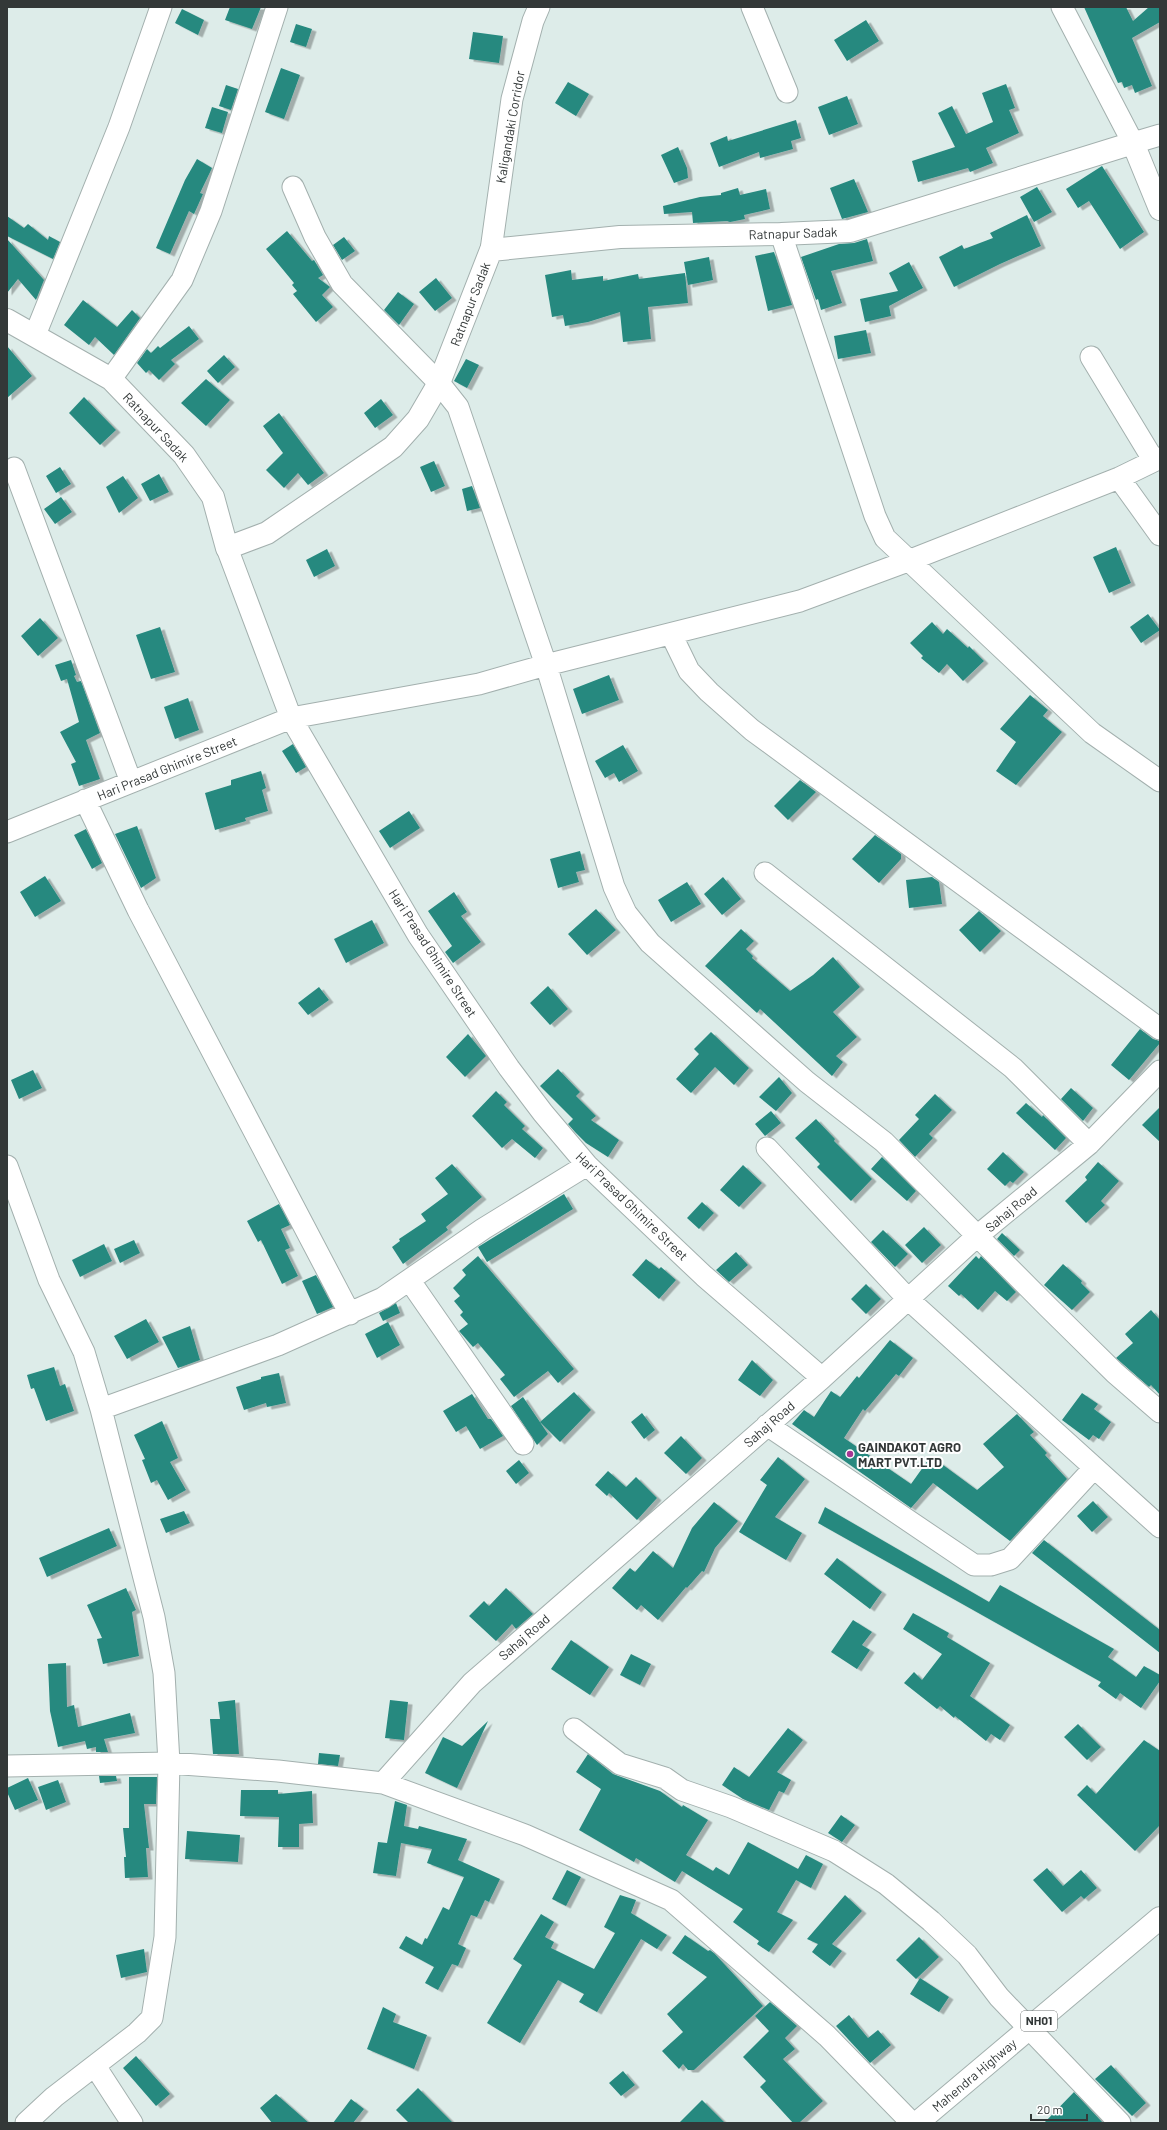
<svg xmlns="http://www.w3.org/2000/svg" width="1167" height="2130" viewBox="0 0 1167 2130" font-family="Barlow,sans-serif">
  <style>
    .building { fill: #26897f; filter: url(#shadow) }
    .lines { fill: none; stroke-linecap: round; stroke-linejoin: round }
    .street-casing { stroke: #a3b0ae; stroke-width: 23 }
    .secondary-casing { stroke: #a3b0ae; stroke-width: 24 }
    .highway-casing { stroke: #a3b0ae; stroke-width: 24 }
    .street { stroke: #fff; stroke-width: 21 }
    .secondary { stroke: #fff; stroke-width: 22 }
    .highway { stroke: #fff; stroke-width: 22 }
    .poi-dot { fill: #a63794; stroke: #fff; stroke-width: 1.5 }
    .labels { text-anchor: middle; stroke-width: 4; stroke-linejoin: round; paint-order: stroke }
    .shield { fill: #fff; stroke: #707474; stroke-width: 1 }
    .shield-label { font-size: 12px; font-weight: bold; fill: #333838 }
    .street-label { font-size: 13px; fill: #333838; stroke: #fff }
    .poi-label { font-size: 13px; font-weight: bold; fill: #333838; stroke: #fff; text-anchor: start }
  </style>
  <defs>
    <filter id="shadow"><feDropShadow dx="4.5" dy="2.5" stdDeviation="0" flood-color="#0004"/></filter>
  </defs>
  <rect width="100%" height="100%" fill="#ddece9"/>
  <path class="building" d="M230,7H261L252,29L225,20Z
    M1084,7H1126L1133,21L1149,7H1160V22L1132,38L1152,86L1135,93L1132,85L1124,88L1122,82L1118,83Z
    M182,9L204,20L198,35L175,23Z
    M866,20L879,41L847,61L834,40Z
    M296,24L312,29L306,47L290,42Z
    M473,32L503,36L499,63L469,59Z
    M281,68L300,75L284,119L265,112Z
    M568,82L589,94L576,116L555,103Z
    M1006,84L1015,108L1009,110L1019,133L986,148L993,163L970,172L968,168L918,182L912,161L955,147L938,113L952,106L966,134L993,122L982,93Z
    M226,85L238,89L231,110L219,106Z
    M847,96L858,124L829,135L818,107Z
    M212,107L228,112L222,133L205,128Z
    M796,120L801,138L791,141L793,149L760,158L759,152L719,167L710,143L727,136L728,141Z
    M678,147L687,168L688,178L674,183L661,155Z
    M197,159L212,168L200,193L203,194L194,214L189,211L170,254L156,248L185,180Z
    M1102,166L1144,232L1120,249L1089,201L1078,208L1066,189Z
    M854,179L868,212L842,219L830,188Z
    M1037,187L1052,212L1034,222L1020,197Z
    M738,188L740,195L766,189L770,209L744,215L745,219L730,222L727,221L693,223L692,212L664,214L663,206L700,197L721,195V193Z
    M1027,215L1041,246L1000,264L954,287L939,257L962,245L964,249L993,238L990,233Z
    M7,216L24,228L28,224L48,240L49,236L60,242L53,259L7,236Z
    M287,231L312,261L314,260L323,275L318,278L330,287L322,295L333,307L316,322L293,294L297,291L292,285L294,283L266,249Z
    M344,237L355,251L342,260L333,245Z
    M7,239L44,280L36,300L18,279L7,293Z
    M867,239L873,261L831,271L842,303L821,310L818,299L816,300L801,257L839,244L854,243Z
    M774,252L792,305L768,311L755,256Z
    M709,257L713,280L688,285L684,262Z
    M909,262L923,288L889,306L891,316L865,322L860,299L898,291L889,273Z
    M571,270L572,280L603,276V281L638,274L639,279L685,273L688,303L648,307L651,339L623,342L620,312L588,322L565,326L563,315L552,317L545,275Z
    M436,278L452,298L435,311L419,292Z
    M398,292L414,304L399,325L384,310Z
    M83,300L117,327L132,310L140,318L114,355L95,337L89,345L64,325Z
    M189,326L199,339L171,360L175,364L159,380L149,370L146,373L137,363L147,349L151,353L158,346L160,348Z
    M866,330L871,353L838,359L834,336Z
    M7,346L32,376L7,398Z
    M224,355L235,367L218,383L207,371Z
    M466,359L479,365L467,388L454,381Z
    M206,379L230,400L206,426L181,403Z
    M84,397L116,430L100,445L69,413Z
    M381,399L393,415L375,428L364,413Z
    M279,413L324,473L308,485L298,473L284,488L266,470L283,453L263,426Z
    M434,461L445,486L431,492L420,467Z
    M60,467L71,484L56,493L46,476Z
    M159,474L169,492L150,501L141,484Z
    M123,476L138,498L119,513L106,487Z
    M472,486L480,508L467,511L462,489Z
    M61,497L72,512L55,524L44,509Z
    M1116,547L1131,583L1109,593L1093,557Z
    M327,549L335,566L314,577L306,560Z
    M1148,614L1160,630L1141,643L1130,627Z
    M40,618L58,638L38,656L21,636Z
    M932,622L943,634L947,629L968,648L969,646L984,661L963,681L947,664L939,673L921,658L923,656L910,643Z
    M160,627L175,672L151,679L136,635Z
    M71,660L76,675L74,676L77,682L81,681L100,733L86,740L100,779L79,786L71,764L76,762L60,732L79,722L67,679L61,681L55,665Z
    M609,675L619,700L582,714L573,689Z
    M1030,695L1048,710L1043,716L1062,732L1016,785L996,771L1016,742L1000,729Z
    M188,698L199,730L175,739L164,707Z
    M293,744L306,767L296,773L282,751Z
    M623,745L638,771L619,782L614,773L605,778L595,761Z
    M261,771L266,788L262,790L268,811L245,818L246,821L215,830L205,793L231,785V780Z
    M800,780L816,792L788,820L774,806Z
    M409,811L420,828L390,848L379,831Z
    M137,826L156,878L141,888L115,834Z
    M86,829L102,863L92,869L74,835Z
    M875,835L901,854V859L879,883L852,859Z
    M580,851L585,870L576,872L579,882L558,888L550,859Z
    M45,876L61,901L35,917L20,892Z
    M723,877L741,899L722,915L704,894Z
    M932,877L939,882L942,904L909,908L906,880Z
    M687,882L701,904L671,922L658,900Z
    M454,892L467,912L461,916L481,942L453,963L445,952L452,946L428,911Z
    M596,909L616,930L587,955L568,934Z
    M979,911L1001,931L980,952L959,930Z
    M372,920L384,943L346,963L334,939Z
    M741,929L754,941L746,949L753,956L752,958L790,991L813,975L833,957L860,987L833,1012L857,1037L836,1056L843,1062L832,1076L760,1009L757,1013L705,966Z
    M548,986L568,1009L550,1025L530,1003Z
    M319,987L329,1000L308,1015L298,1003Z
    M1140,1029L1153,1039L1160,1041V1043L1129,1080L1111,1065Z
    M711,1032L749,1068L734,1085L715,1067L691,1093L676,1079L699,1054L694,1049Z
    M468,1034L486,1056L465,1077L446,1057Z
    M558,1069L580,1092L576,1096L596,1116L591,1120L619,1140L608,1157L586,1143L575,1132L568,1124L573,1119L540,1086Z
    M33,1070L42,1088L19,1099L11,1080Z
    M779,1077L792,1093L776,1111L759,1097Z
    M1071,1088L1093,1108L1083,1121L1061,1099Z
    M496,1091L507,1102L504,1105L525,1126L522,1129L543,1148L535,1158L512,1139L502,1148L472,1116Z
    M935,1094L952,1110L929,1134L933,1138L915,1157L899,1140L919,1119L915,1115Z
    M1026,1103L1042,1117L1043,1115L1066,1138L1055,1150L1016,1113Z
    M1160,1107V1142L1142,1125Z
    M771,1111L781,1123L765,1136L755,1124Z
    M816,1119L835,1139L834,1141L872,1179L851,1201L817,1167L820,1164L795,1138Z
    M1003,1152L1024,1172L1013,1183L1010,1181L1005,1186L987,1169Z
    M882,1157L916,1191L907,1201L871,1169Z
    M1098,1162L1119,1181L1101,1201L1105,1205L1086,1223L1065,1201L1087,1180L1085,1177Z
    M452,1164L482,1197L446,1227L448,1230L403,1264L392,1247L400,1241L399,1239L426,1221L421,1214L448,1194L435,1178Z
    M743,1165L762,1183L739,1207L720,1190Z
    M564,1194L573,1209L487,1262L478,1247Z
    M702,1202L714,1213L699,1229L687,1218Z
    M279,1204L290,1225L281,1229L290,1248L285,1250L298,1276L282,1284L261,1240L258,1242L247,1221Z
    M924,1227L941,1245L922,1263L905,1245Z
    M883,1230L908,1254L895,1267L871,1242Z
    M1002,1233L1020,1250L1014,1256L997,1239Z
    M134,1240L140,1253L120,1263L114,1249Z
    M104,1244L112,1261L80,1277L72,1260Z
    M736,1252L748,1265L729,1282L716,1270Z
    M478,1256L574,1369L558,1383L548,1371L514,1397L500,1379L505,1375L478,1343L473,1347L459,1331L468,1324L460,1315L463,1312L454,1301L460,1296L453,1288L466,1275L462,1270Z
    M976,1256L979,1259L981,1256L1016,1292L1007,1301L995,1291L978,1310L961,1294L959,1296L948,1286Z
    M646,1259L659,1269L661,1267L676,1280L659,1299L632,1275Z
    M1063,1264L1082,1281L1081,1283L1090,1292L1072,1310L1044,1285Z
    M316,1275L333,1307L317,1314L302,1281Z
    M866,1284L881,1299L866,1314L851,1299Z
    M396,1303L400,1313L383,1321L379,1313Z
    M1151,1310L1160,1320V1395L1151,1385L1149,1387L1116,1358L1133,1343L1125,1334Z
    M146,1319L159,1342L127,1359L114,1336Z
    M388,1322L400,1345L377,1358L365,1334Z
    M190,1326L200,1360L178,1368L162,1337Z
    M890,1340L913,1358L899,1376L896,1374L865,1411L863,1409L844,1438L911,1484L931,1456L977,1490L1004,1467L983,1444L1017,1414L1034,1432L1030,1435L1047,1453L1045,1455L1067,1479L1010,1541L933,1483L911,1508L792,1424L804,1410L814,1417L831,1391L840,1397L857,1376L859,1378Z
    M752,1360L773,1380L760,1396L738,1380Z
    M54,1367L60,1386L65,1384L74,1411L46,1421L34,1388L31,1389L27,1375Z
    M279,1373L286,1403L267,1407L266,1403L244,1410L236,1387L261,1379V1377Z
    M574,1392L591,1410L560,1442L540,1422Z
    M1082,1393L1098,1404L1094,1409L1111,1422L1099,1439L1093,1435L1089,1440L1062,1420Z
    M472,1394L488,1419H491L503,1436L480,1449L466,1426L456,1432L443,1411Z
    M523,1397L548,1434L537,1445L511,1406Z
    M642,1413L655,1430L644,1439L631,1422Z
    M162,1421L178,1458L170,1462L186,1490L168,1500L157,1480L151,1483L142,1460L145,1459L134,1435Z
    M681,1436L702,1458L686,1474L664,1453Z
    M778,1457L805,1479L775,1517L802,1533L786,1560L739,1532L767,1485L760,1480Z
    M519,1460L529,1473L516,1484L506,1471Z
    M608,1471L626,1487L636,1477L657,1498L637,1520L609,1493L607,1496L595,1485Z
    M1093,1501L1108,1517L1092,1532L1077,1516Z
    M714,1502L738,1521L715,1548L704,1572L702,1571L687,1588L686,1587L658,1620L641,1605L637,1610L612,1588L630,1568L635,1572L653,1551L673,1568L692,1528Z
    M825,1507L989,1602L1000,1585L1114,1649L1108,1657L1136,1677L1144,1666L1160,1675V1681L1141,1708L1120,1693L1116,1699L1098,1686L1101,1682L818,1523Z
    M184,1511L190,1523L166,1533L160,1519Z
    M109,1528L117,1546L47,1577L39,1558Z
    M1044,1540L1160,1630V1653L1032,1553Z
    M837,1558L882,1592L870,1609L824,1574Z
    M126,1588L136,1610L132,1612L139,1656L103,1664L97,1639L102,1638L87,1605Z
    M506,1588L533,1614L516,1629L512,1624L496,1641L469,1616L484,1601L489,1606Z
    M913,1613L949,1633L947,1637L990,1663L970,1696L1010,1725L1000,1740L991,1734L986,1741L955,1716L954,1718L940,1706L937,1709L904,1683L914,1672L922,1680L942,1654L903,1629Z
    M853,1620L872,1632L862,1645L870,1650L857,1669L831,1652Z
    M571,1640L609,1667L590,1695L551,1669Z
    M631,1654L651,1664L640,1685L620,1675Z
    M66,1663L67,1707L74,1705L78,1727L130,1713L135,1733L104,1739L108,1752H96V1747L87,1749L85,1741L58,1747L50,1711L48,1664Z
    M235,1700L239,1754H213L210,1719H220L218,1702Z
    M390,1700L408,1702L404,1740L385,1738Z
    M488,1721L457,1788L425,1773L443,1737L462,1746Z
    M1078,1724L1101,1747L1087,1760L1064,1737Z
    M788,1728L803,1740L777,1772L791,1780L784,1793L779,1791L769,1810L743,1799L722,1785L734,1767L749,1777Z
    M1144,1740L1160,1751V1825L1135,1851L1077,1795L1087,1785L1096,1794Z
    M319,1753L340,1755L338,1766L318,1764Z
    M588,1754L613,1774L660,1791L682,1807L683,1805L708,1820L686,1855L713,1871L716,1867L729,1875L748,1842L798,1869L806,1855L823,1864L811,1888L796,1880L777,1912L793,1920L769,1952L757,1944L759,1941L733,1922L743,1909L682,1871L675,1882L636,1858L634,1862L579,1830L601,1789L576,1772Z
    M99,1776H116L117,1781L100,1783Z
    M129,1777H157L156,1804H144L149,1848H146L148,1877L125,1878L124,1857H126L123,1828H129Z
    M28,1778L38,1800L15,1810L7,1792V1788Z
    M58,1780L66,1802L46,1810L38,1787Z
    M241,1790H278V1794L312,1791L313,1823L299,1824V1847H278L279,1817L240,1816Z
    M395,1801L407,1805L404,1826L418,1829L419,1826L467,1839L458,1860L500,1879L489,1902L485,1900L477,1917L471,1915L458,1944L466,1948L458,1966L452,1964L438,1990L425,1983L434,1967L399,1948L406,1936L422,1945L425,1938L427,1939L443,1907L449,1910L464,1877L427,1863L432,1849L401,1843L396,1876L373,1873L378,1842L387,1843Z
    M841,1815L855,1825L842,1842L828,1833Z
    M187,1831L240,1835L238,1862L185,1859Z
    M1047,1868L1063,1886L1081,1870L1097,1888L1084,1899L1081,1896L1062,1912L1033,1880Z
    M567,1870L581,1877L566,1906L552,1899Z
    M620,1895L636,1900L631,1913L667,1935L657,1949L641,1939L597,2012L579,2002L584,1994L558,1980L520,2043L487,2023L522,1965L513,1959L541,1914L554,1922L545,1937L554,1942L551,1948L594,1969L615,1933L604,1927Z
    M845,1895L862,1911L832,1944L842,1951L830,1966L812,1952L818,1944L807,1939Z
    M685,1935L708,1951L710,1950L714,1953L763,2006L694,2070H688L683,2064L679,2069L662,2051L683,2032L667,2014L707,1977L672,1953Z
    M919,1937L939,1957L916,1979L896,1960Z
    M144,1949L147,1972L121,1978L116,1955Z
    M920,1978L949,1997L939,2012L910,1994Z
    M770,2002L797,2026L785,2038L795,2049L783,2059L823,2101L799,2123H793L760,2087L766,2081L743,2057L769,2031L755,2016Z
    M383,2007L396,2014L393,2022L427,2035L414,2069L367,2049Z
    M849,2015L868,2038L878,2030L891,2045L870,2063L836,2026Z
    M136,2056L170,2094L156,2106L123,2068Z
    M1111,2065L1146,2103L1132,2116L1095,2079Z
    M623,2071L635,2085L621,2096L609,2083Z
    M418,2088L453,2123H409L396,2110Z
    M1074,2092L1103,2123H1044Z
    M276,2094L309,2123H272L260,2108Z
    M351,2099L364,2109L353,2123H333Z
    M702,2100L725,2123H679Z"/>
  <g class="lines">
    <g class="street-casing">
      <path id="street" d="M752,7L787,92
        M1062,7L1133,143L1160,135
        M293,187L315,237L342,284L439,383L458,407L546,665L614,887L626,913L650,943L807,1082L884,1142L1048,1307L1115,1373L1160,1412
        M781,234L875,516L885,538L1092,733L1160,781
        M491,250L512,99L533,21L539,7
        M35,335L119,127L161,7
        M1091,357L1154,461
        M111,379L182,280L211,211L277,7
        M14,468L131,782
        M1119,478L1160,535
        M227,548L291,718L418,935L509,1068L543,1113L587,1165L704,1276L822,1378
        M671,634L689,671L709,692L752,730L1160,1029
        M85,800L138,910L350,1314
        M7,832L291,718L479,684L546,665L800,601L908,561L1119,478L1160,458
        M765,873L1013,1068L1089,1144
        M767,1148L909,1300L1160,1527
        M7,1166L49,1280L84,1352L101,1409L154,1617L164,1673L169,1763L165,1937L152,2018L137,2033L54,2097L26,2123
        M410,1281L523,1444
        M101,1409L278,1345L383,1298L483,1229L587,1165
        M767,1425L974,1565H991L1010,1559L1094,1468
        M574,1729L620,1764L665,1778L682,1790L731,1807L834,1851L886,1884L931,1921L967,1955L999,1997L1120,2123
        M7,1766L169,1763L278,1771L383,1783L525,1835L671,1900L827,2036L912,2123
        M383,1783L472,1683L822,1378L976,1237L1089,1144L1160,1071
        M95,2066L132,2123"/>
    </g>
    <g class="secondary-casing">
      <path id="secondary" d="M7,320L111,379L184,455L213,497L227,548L267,533L393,447L418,419L439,383L491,250L620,237L781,234L850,231L1133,143L1160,209"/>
    </g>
    <g class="highway-casing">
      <path id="highway" d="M917,2123L1160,1918"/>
    </g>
    <use href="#street" class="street"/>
    <use href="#secondary" class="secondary"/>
    <use href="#highway" class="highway"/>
  </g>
  <circle class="poi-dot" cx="850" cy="1454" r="4"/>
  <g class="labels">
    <rect class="shield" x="1021" y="2011" width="36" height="20" rx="3"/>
    <g class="shield-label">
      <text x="1039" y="2025">NH01</text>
    </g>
    <g class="street-label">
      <text transform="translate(510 127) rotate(-80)" y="5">Kaligandaki Corridor</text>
      <text transform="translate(793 233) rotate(-2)" y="5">Ratnapur Sadak</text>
      <text transform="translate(470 304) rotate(-69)" y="5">Ratnapur Sadak</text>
      <text transform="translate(156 427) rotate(47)" y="5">Ratnapur Sadak</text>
      <text transform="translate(167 768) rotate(-22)" y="5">Hari Prasad Ghimire Street</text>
      <text transform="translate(433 953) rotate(57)" y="5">Hari Prasad Ghimire Street</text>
      <text transform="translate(632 1206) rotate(44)" y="5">Hari Prasad Ghimire Street</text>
      <text transform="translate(1011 1209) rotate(-40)" y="5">Sahaj Road</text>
      <text transform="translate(769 1424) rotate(-41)" y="5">Sahaj Road</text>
      <text transform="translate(524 1637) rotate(-41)" y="5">Sahaj Road</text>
      <text transform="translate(974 2075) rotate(-40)" y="5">Mahendra Highway</text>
    </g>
    <g class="poi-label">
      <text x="858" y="1452">GAINDAKOT AGRO<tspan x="858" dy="15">MART PVT.LTD</tspan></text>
    </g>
  </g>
  <rect width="1167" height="2130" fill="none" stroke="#333838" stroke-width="16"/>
  <path d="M1031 2114v6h56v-6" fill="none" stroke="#333838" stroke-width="2"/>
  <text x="1037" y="2114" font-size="12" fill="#333838" stroke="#ffffff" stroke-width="3" paint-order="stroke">20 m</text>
</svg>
